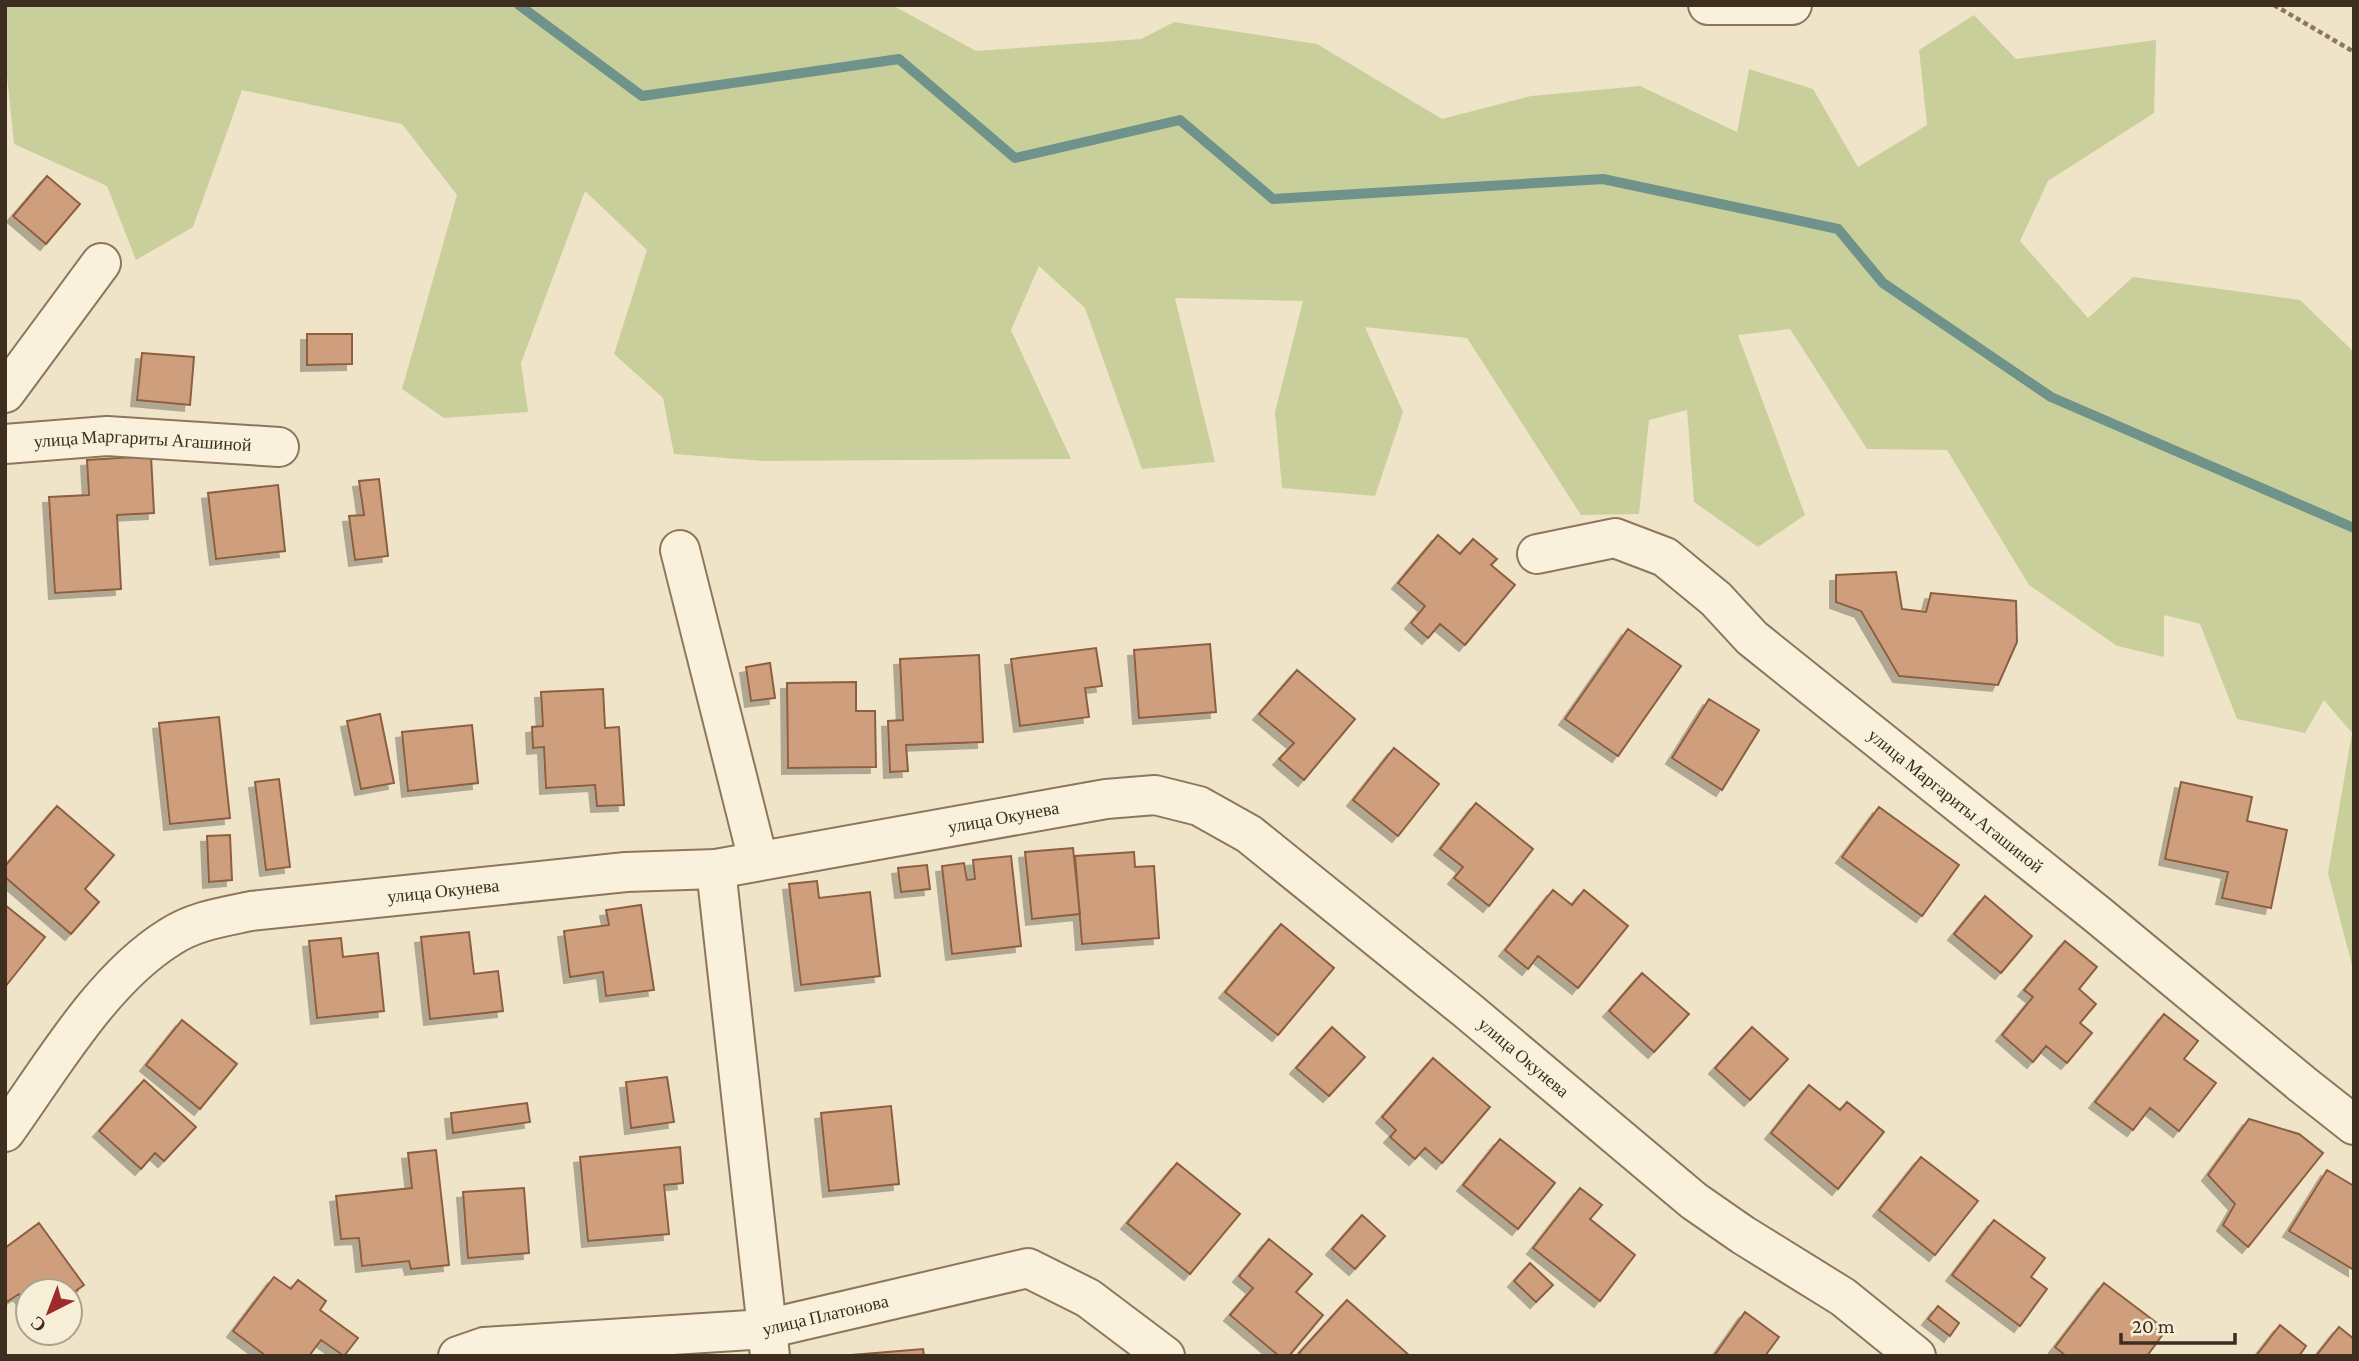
<svg xmlns="http://www.w3.org/2000/svg" width="2359" height="1361" viewBox="0 0 2359 1361" font-family="'Crimson Pro',serif">
  <style>
    .green { fill: #c9cf9b }
    .lines { fill: none; stroke-linecap: round; stroke-linejoin: round }
    .stream { stroke: #6f938a; stroke-width: 10 }
    .building { fill: #cf9f7d; stroke: #8d5f41; stroke-width: 2; filter: url(#shadow) }
    .minor-casing { stroke: #8d765c; stroke-width: 42 }
    .path { stroke: #8d765c; stroke-width: 4.5; stroke-dasharray: 5 3.5; stroke-linecap: butt }
    .minor { stroke: #faf1dc; stroke-width: 38 }
    .labels { text-anchor: middle; stroke-width: 6; stroke-linejoin: round; paint-order: stroke }
    .street-label { font-size: 18px; fill: #3d2e20; stroke: #f7eed8 }
  </style>
  <defs>
    <filter id="shadow"><feDropShadow dx="-6" dy="6" stdDeviation="0" flood-color="#0004"/></filter>
  </defs>
  <rect width="100%" height="100%" fill="#f0e4c8"/>
  <path class="green" d="M5,5H892L976,51L1141,39L1174,22L1317,44L1442,119L1531,96L1640,86L1737,132L1749,69L1813,89L1858,167L1927,125L1919,50L1974,15L2016,59L2156,40L2154,113L2048,181L2020,241L2088,318L2133,277L2300,300L2354,352V973L2328,873L2352,733L2324,700L2305,733L2237,719L2200,624L2164,615V657L2117,646L2029,585L1947,450L1867,449L1790,329L1738,335L1805,515L1758,547L1694,502L1687,410L1649,420L1639,514L1581,515L1467,338L1365,327L1403,412L1375,496L1282,488L1275,412L1303,301L1175,298L1215,462L1142,469L1085,308L1039,266L1011,330L1071,459L764,461L674,454L663,398L614,354L647,250L585,191L521,363L528,412L444,418L402,389L457,195L402,124L242,90L193,227L136,260L107,186L14,144L5,56Z"/>
  <g class="lines">
    <path class="stream" d="M519,5L642,96L899,59L1015,158L1180,120L1273,199L1603,179L1838,229L1883,283L2051,397L2354,528"/>
  </g>
  <path class="building" d="M47,176L80,204L46,244L13,216Z
    M307,334H352V364L307,365Z
    M142,353L194,357L190,405L137,400Z
    M151,456L154,513L117,515L121,589L55,593L49,497L89,495L87,460Z
    M379,479L388,556L355,560L349,516L364,515L359,481Z
    M278,485L285,551L216,559L208,493Z
    M1438,535L1460,554L1473,539L1497,559L1491,565L1515,585L1465,645L1440,624L1428,638L1411,623L1425,606L1398,583Z
    M1896,572L1902,609L1926,612L1931,593L2016,601L2017,642L1998,685L1899,676L1861,611L1836,602V575Z
    M1628,629L1681,666L1618,756L1565,719Z
    M1210,644L1216,712L1139,718L1134,650Z
    M1096,648L1102,686L1085,688L1089,717L1020,726L1011,659Z
    M979,655L983,742L906,745L908,771L890,772L888,721L903,720L900,659Z
    M770,663L775,698L751,701L746,667Z
    M1297,670L1355,719L1304,780L1279,759L1294,743L1259,714Z
    M856,682V711H875L876,767L788,768L787,683Z
    M603,689L605,728L619,727L624,805L597,806L595,785L546,788L544,747L533,748L532,727L543,726L541,692Z
    M1709,699L1759,730L1722,790L1672,758Z
    M380,714L394,783L361,789L347,721Z
    M219,717L230,818L170,824L159,723Z
    M472,725L478,783L408,791L402,732Z
    M1394,748L1439,784L1398,836L1353,800Z
    M279,779L290,867L266,870L255,782Z
    M2181,782L2252,797L2247,821L2287,830L2271,908L2222,898L2228,872L2165,859Z
    M1476,803L1533,849L1489,906L1454,878L1463,867L1440,849Z
    M57,806L114,855L85,889L99,902L71,934L5,877V866Z
    M1879,807L1959,865L1922,916L1842,857Z
    M230,835L232,880L209,882L207,836Z
    M1073,848L1080,914L1032,919L1025,852Z
    M1134,852L1135,867L1154,866L1159,938L1082,944L1075,856Z
    M1011,856L1021,946L952,954L942,866L964,863L967,880L975,879L973,860Z
    M927,865L930,889L901,892L898,868Z
    M817,881L819,898L870,892L880,976L801,985L789,884Z
    M1553,890L1572,905L1584,890L1628,926L1578,988L1538,956L1528,969L1505,950Z
    M1985,896L2032,936L2001,973L1954,934Z
    M5,905L45,937L5,987Z
    M641,905L654,990L606,996L603,972L570,977L564,931L609,925L606,910Z
    M1281,924L1334,968L1278,1035L1225,992Z
    M469,932L474,974L498,971L503,1011L430,1019L421,937Z
    M341,938L343,957L378,953L384,1011L317,1018L309,941Z
    M2065,941L2097,967L2079,989L2096,1004L2080,1023L2092,1033L2067,1063L2046,1046L2033,1062L2002,1035L2033,997L2024,990Z
    M1642,973L1689,1014L1654,1052L1609,1011Z
    M2164,1014L2198,1041L2184,1059L2216,1083L2179,1131L2150,1108L2133,1130L2095,1102Z
    M182,1020L237,1064L200,1109L146,1065Z
    M1332,1027L1365,1057L1329,1096L1296,1068Z
    M1752,1027L1788,1059L1750,1100L1715,1068Z
    M1433,1058L1490,1107L1442,1163L1425,1148L1415,1159L1390,1137L1396,1130L1382,1117Z
    M667,1077L674,1122L631,1128L626,1082Z
    M144,1080L196,1127L164,1161L155,1153L141,1169L99,1131Z
    M1809,1085L1840,1110L1847,1102L1884,1132L1838,1189L1771,1133Z
    M527,1103L530,1122L453,1133L451,1113Z
    M891,1106L899,1184L829,1191L821,1113Z
    M2249,1119L2299,1134L2323,1153L2248,1247L2223,1225L2235,1204L2208,1175Z
    M1500,1139L1555,1183L1518,1229L1463,1185Z
    M680,1147L683,1183L664,1185L669,1234L588,1241L580,1157Z
    M436,1150L449,1265L411,1269L409,1261L362,1266L359,1238L341,1239L336,1196L412,1188L408,1153Z
    M1921,1157L1978,1201L1935,1255L1879,1210Z
    M1177,1163L1240,1214L1190,1274L1127,1223Z
    M2327,1170L2354,1186V1270L2289,1231Z
    M524,1188L529,1253L468,1258L463,1192Z
    M1580,1188L1602,1205L1590,1219L1635,1255L1600,1301L1533,1248Z
    M1362,1215L1385,1236L1355,1269L1332,1249Z
    M1994,1220L2045,1258L2031,1277L2047,1289L2020,1326L1952,1275Z
    M39,1223L84,1285L70,1295V1291H28V1306L19,1294L5,1303V1248Z
    M1269,1239L1312,1274L1296,1292L1323,1315L1289,1356H1279L1230,1315L1253,1288L1239,1276Z
    M1530,1263L1553,1285L1536,1302L1514,1281Z
    M274,1277L291,1289L298,1280L326,1301L320,1310L358,1338L344,1356L321,1340L309,1356H266L233,1331Z
    M2104,1283L2166,1330L2147,1356H2066L2055,1347Z
    M1347,1300L1410,1356H1302L1299,1353Z
    M1938,1306L1959,1323L1950,1336L1928,1319Z
    M1745,1312L1779,1337L1765,1356H1714Z
    M2280,1325L2306,1346L2299,1356H2256Z
    M2339,1327L2354,1339V1356H2316Z
    M923,1349L924,1356H852V1355Z"/>
  <g class="lines">
    <g class="minor-casing">
      <g id="minor">
        <path d="M1708,5H1792"/>
        <path d="M5,393L101,263"/>
        <path id="s1" d="M5,444L107,436L279,447"/>
        <path d="M680,550L758,860"/>
        <path id="s2" d="M1537,554L1615,538L1665,557L1716,599L1752,638L2098,915L2302,1084L2354,1125"/>
        <path d="M716,869L770,1356"/>
        <path id="s3" d="M5,1132C51,1068 102,979 170,937C194,921 223,917 251,911L626,872L716,869L1106,799L1155,795L1199,806L1249,834L1467,1010L1694,1201L1743,1235L1843,1297L1916,1356"/>
        <path id="s4" d="M458,1356L484,1347L766,1329L1028,1268L1088,1298L1165,1356"/>
      </g>
    </g>
    <path class="path" d="M2274,5L2354,52"/>
    <use href="#minor" class="minor"/>
  </g>
  <g class="labels">
    <g class="street-label">
      <text dy="6" stroke="none"><textPath href="#s1" startOffset="138">улица Маргариты Агашиной</textPath></text>
      <text dy="6" stroke="none"><textPath href="#s2" startOffset="513">улица Маргариты Агашиной</textPath></text>
      <text dy="6" stroke="none"><textPath href="#s3" startOffset="1102">улица Окунева</textPath></text>
      <text dy="6" stroke="none"><textPath href="#s3" startOffset="536">улица Окунева</textPath></text>
      <text dy="6" stroke="none"><textPath href="#s3" startOffset="1712">улица Окунева</textPath></text>
      <text dy="6" stroke="none"><textPath href="#s4" startOffset="371">улица Платонова</textPath></text>
    </g>
  </g>
  <rect width="2359" height="1361" fill="none" stroke="#3d2e20" stroke-width="14"/>
  <g transform="translate(49 1312) rotate(222)"><circle r="33" fill="#f7eed8" stroke="#ada18e" stroke-width="2"/>
  <path d="M0-5L12 26L0 18L-12 26Z" fill="#9e2a2b"/>
  <text y="-10" font-size="19" font-weight="bold" text-anchor="middle" fill="#3d2e20">С</text>
  </g>
  <path d="M2121 1333v10h114v-10" fill="none" stroke="#3d2e20" stroke-width="3.5"/>
  <text x="2132" y="1333" font-size="21" fill="#3d2e20" stroke="#f7eed8" stroke-width="5" paint-order="stroke">20 m</text>
</svg>
